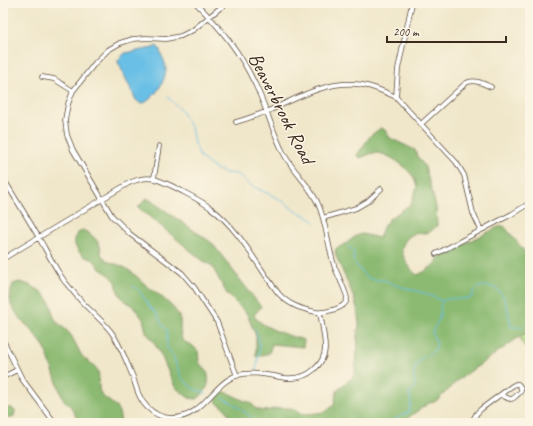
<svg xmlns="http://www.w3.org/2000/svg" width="533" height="426" viewBox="0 0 533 426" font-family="Caveat,sans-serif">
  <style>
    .green { fill: #b1da84; stroke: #768251 }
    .forest { fill: #8cba72; stroke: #647248 }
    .water { fill: #69bfe6; stroke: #527482 }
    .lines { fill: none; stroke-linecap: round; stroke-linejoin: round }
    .stream { stroke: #69bfe6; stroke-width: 1 }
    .street-casing { stroke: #564638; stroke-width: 5.5 }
    .street { stroke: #fff; stroke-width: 4 }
    .labels { text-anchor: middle; stroke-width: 3; stroke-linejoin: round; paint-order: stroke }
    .street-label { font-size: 20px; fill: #3b2a1e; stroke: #fcf5e5 }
  </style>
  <rect width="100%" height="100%" fill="#fcf5e5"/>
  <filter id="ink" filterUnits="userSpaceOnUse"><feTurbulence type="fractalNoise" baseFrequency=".025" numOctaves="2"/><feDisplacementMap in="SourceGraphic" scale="8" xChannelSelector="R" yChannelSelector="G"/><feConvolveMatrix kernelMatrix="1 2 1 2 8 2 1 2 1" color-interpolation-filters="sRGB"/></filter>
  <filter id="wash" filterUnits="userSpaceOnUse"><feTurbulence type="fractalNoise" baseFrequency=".012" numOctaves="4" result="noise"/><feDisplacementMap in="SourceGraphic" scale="16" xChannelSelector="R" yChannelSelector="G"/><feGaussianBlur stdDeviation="0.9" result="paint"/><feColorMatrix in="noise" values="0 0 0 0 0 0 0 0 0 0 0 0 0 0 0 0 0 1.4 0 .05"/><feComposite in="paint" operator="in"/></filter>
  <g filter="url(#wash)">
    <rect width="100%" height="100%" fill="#f0e7ca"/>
    <path class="green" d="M530,315V353C515,337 519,332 530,315Z"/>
    <path class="forest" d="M381,128L385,130L390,138L415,150L417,156L425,167L434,199L436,208L437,226C434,228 432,231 429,232C425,234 421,232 416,233C406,236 398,248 404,257C408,264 411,271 417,275C425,272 436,265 439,257L498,227L504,226L530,258V331L522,335L458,380L440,398L434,402L429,403L413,414L402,423H228L230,419C228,411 225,407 217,403L216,398L222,392L228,393L245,401L250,402L256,409L264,411L280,408H289L296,409L300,413L305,414L318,413L327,411L334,405L337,391L344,384L352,378L355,372L356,354L358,350L357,336L359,325L357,308L352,293L336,256L335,250L337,248L344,245L356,236L362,234L379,238L383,227L389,219L411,204L417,187C416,184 415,181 414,178C407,167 388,152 374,153C369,153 365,157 359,158L357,155L371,135Z
      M147,198L212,243L261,307L254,315C260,328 291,336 304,340L303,347L272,344L269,353L256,357V336L247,314L227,294L212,266L202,260L138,207Z
      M83,230C93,235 102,243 101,254C109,266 117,262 127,269C135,274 141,281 148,287C154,291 160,295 165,300C171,305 179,313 180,320C181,326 179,333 182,339C184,343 188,343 192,345C194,347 196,349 198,351L199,363C213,373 211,389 197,399L189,398L175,387L161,355L153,341L146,332L143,319L134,307L123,299L118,292L116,282L110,275L100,269L94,260L85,257L79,252L75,245V238L78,233Z
      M20,282C33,286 46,291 51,305C53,309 52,313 54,317C58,326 68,329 72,337C75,342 80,353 82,356C86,361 93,363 96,368C102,375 96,387 101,394C105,400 114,403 117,408C120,413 120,418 121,423H79L71,407L63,399L44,346L30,328L21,320L11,305L10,298L11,291L13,284Z
      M7,408H12L15,411L14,416L3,420V410Z"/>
    <path class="water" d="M157,46C160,49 160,50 161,54C163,59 166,63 166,69C166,81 153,101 141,104L136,100L118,62V60L125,53L153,48Z"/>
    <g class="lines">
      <path class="stream" d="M168,97L180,109L191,128L194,142L200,157L211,166L218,170L226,173L237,174L250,185L277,198L287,204L295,211L305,215L315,222
        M348,246L354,252C354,255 353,258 353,261L366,277L374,280H384L398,286L427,294L442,301
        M133,286C138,289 141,292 143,297L146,300L149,306L157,314L162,325L167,330V348L174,357L175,362L182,378L191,387L196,390L206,393
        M255,329C262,342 259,356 256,371
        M222,398C236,404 247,413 257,423
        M390,423C396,417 403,416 409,412L411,403L409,394C420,384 412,382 414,371C415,367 418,363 420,359C429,354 434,355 437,343L434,338L432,332C435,326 439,321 440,315C441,311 439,306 442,302C448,295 464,302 472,297C473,295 473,292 474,291C479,283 494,286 499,291C507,299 509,316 511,327C517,328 523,326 530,326"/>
    </g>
  </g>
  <g filter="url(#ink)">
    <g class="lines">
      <g class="street-casing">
        <path id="street" d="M228,3L220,8L193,30L181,36L166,39L146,38L133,39L120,43L108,50L95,63L73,91L68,104L65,120L67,135L73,150L112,216L130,234L182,273L194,287L217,322L237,376
          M42,77L54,79L73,91
          M396,97L398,69L412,3
          M236,122C247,119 257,115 268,111C296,99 323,82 355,84C370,85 383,91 396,97L456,162L464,175L473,213L481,230
          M421,124L466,83C475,79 482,83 491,87
          M3,178C15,198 27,217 39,238C47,252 55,268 65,282C73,291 80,301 89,309C98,318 107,325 114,336C122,349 127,363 133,377C136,387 139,399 147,407C153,413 162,418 171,418C203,419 213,382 238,375C250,372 262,374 274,376C280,377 286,379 292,378C308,378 324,365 325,349C325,337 322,324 320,313
          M154,178L159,146
          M323,218L356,208L368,201L381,189
          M436,254L512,214L530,203
          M3,259L11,254L129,183C150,173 159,180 178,189C189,195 202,201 212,209C241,231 257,266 279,294C289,305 301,309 316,312C324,313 346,309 347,299C348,296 337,273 335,268C328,248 327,226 319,206C311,186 294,173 284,154C272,131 266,106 255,84C239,50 221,29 196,3
          M3,340L22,379L55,423
          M3,377L17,370
          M471,423L477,413L481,409L512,386L516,384H518C523,389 522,391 517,395C516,396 513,399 511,399C508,399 504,396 501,395"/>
      </g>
      <use href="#street" class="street"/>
    </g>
  </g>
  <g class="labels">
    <g class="street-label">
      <text transform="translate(282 108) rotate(63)" y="7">Beaverbrook Road</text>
    </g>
  </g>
  <rect width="533" height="426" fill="none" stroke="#fcf5e5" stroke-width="16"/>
  <path d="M387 36v6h119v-6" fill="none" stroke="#3b2a1e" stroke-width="2"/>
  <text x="393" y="36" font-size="12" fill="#3b2a1e" stroke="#fcf5e5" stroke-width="3" paint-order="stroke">200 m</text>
</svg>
